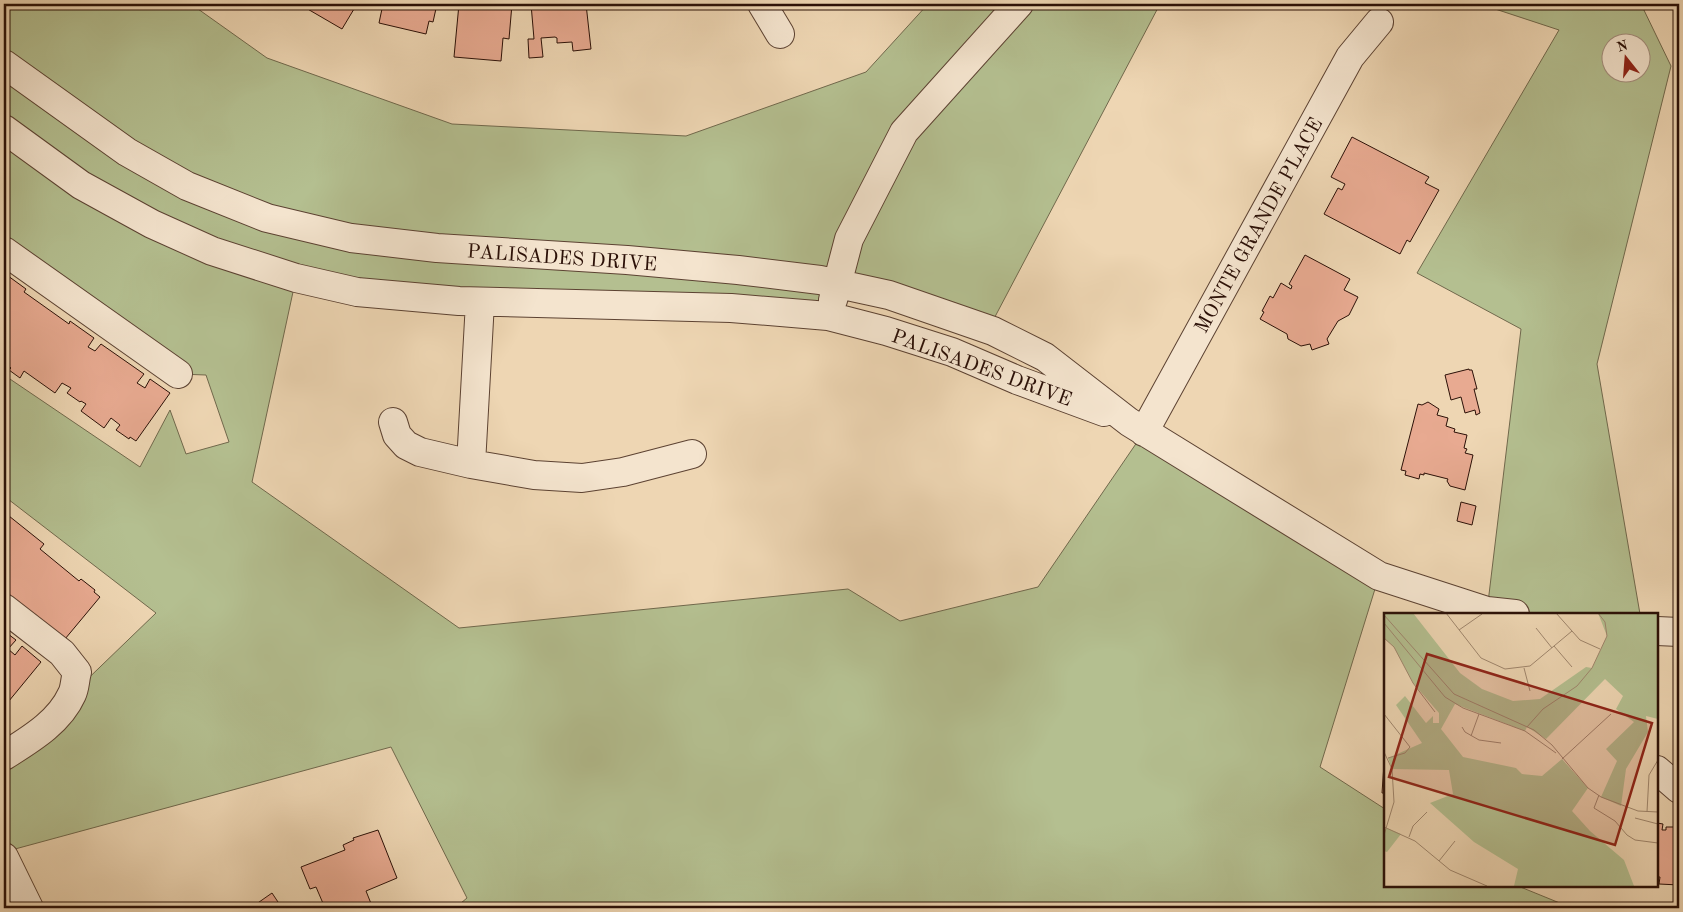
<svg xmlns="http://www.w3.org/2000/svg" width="1683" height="912" viewBox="0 0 1683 912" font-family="'Old Standard TT',serif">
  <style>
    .grass { fill: #b4bf90; stroke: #70684c; fill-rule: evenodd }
    .building { fill: #e8aa91; stroke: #2b1007 }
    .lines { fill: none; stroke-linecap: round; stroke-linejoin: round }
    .minor-casing { stroke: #5c4232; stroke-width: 30 }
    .minor { stroke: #f4e4ce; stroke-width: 28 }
    .labels { text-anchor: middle; stroke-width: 4.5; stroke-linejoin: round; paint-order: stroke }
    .street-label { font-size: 20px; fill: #2b1007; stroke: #f4e4ce }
    .inset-road { fill: none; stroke: #a0876e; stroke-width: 1 }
    .view { fill: #8f2418; fill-opacity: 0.15; stroke: #8f2418; stroke-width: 2.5 }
    .inset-edge { fill: none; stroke: #2b1007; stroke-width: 2.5 }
  </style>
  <rect width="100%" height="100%" fill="#eed6b3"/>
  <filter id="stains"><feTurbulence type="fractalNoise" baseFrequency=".004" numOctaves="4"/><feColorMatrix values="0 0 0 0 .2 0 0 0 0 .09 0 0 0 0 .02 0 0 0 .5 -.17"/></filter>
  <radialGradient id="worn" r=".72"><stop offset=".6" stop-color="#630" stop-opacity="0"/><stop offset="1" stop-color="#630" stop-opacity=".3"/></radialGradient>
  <path class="grass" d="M4,4H191L267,58L452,124L686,136L866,72L928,4H1160L988,330L842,285L828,316L296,278L252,482L459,628L848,589L900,621L1038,587L1144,432L1379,576L1320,767L1385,809L1386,886H1518L1572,908H455L467,898L391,747L4,852V756L72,694L156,613L4,496V375L140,467L170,410L186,454L229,442L206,375L178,374L4,251Z
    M1480,4H1641L1671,66L1597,364L1640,614H1515L1487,611L1521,329L1417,273L1559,30ZM1610,42H1640V72H1610Z"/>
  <path class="building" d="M299,4H357L342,29Z
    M383,4H437L433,22L429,21L426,34L379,23Z
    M459,4H512L509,39L503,38L501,61L454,57Z
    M531,4H586L591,49L573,51L572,42L557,43V38L555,37L541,38L543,57L529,58L528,39H534Z
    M1352,137L1429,177L1425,183L1439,190L1410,242L1407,240L1400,254L1324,214L1338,188L1342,190L1345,184L1331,177Z
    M1305,255L1350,279L1344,290L1358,297L1349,315L1338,321L1327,339L1329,344L1312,350L1310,344L1301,346L1288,339L1287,334L1260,319L1264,312L1262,311L1270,296L1273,298L1281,283L1291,289L1292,286L1289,284Z
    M4,273L26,289L24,292L69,324L70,321L94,338L88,347L95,351L101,344L144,374L137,383L145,388L150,379L170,393L136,441L130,437L129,439L116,430L120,425L111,418L104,428L81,411L86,404L81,401L80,402L67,393L71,388L62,383L55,393L24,371L20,378L9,370L11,368L4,362Z
    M1469,369V370H1472L1477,389H1474L1480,413L1476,415L1475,410L1465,413L1461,397L1451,400L1445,375Z
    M1428,402L1439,409L1437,415L1448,418L1446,426L1455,429L1454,432L1467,435L1464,448L1467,449L1465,453L1473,455L1465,490L1450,486L1447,481L1448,479L1424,473V475L1420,474L1419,479L1405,475L1406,471L1401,470L1418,404L1422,405Z
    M1461,502L1476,506L1472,525L1457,521Z
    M4,512L44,544L40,549L79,581L81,579L95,590L94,592L100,597L65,639L45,626L4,592Z
    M4,631L16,640L8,649L15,655L22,646L41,662L4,707Z
    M1384,764H1386V793H1382Z
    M1657,823L1663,824L1662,830H1666V827H1679V885L1659,884L1660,877H1657Z
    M378,830L397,878L366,891L372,906L367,908H325L316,887L310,889L301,867L345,850L343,845L354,840L353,838Z
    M272,893L282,908H244L250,904L252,907Z"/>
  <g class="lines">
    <g class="minor-casing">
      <path id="minor" d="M762,4L780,34
        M4,64L127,152L187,186L267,218L351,238L437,248L627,260L738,270L820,280L889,295L993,331L1045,357L1129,422L1379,576L1487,611L1515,614
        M4,129L81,185L152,224L212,251L296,278L357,292L459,301L731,308L828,316L886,331L952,352L1017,380L1104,412
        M4,251L178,374
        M833,300L849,239L904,132L1019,4
        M393,422L397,435L406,445L420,452L471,464L534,475L582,478L623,472L692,454
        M1144,432L1350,57L1379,22
        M471,464L480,302
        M4,608L62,653L77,672C75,679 75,688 72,694C59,723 29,740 4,756
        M1657,631L1679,632
        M1657,770L1679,789
        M4,857L29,908"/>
    </g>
    <use href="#minor" class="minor"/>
  </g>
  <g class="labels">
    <g class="street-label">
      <text transform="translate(1258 225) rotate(-61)" y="7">MONTE GRANDE PLACE</text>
      <text transform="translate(562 257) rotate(4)" y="7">PALISADES DRIVE</text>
      <text transform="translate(982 367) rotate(20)" y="7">PALISADES DRIVE</text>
    </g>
  </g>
  <g transform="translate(1384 613)">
    <rect width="274" height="274" fill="#eed6b3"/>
    <path d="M0,0H29L76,60L98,76L129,88L156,86L202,54L208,55L223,23L214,0H274V106L262,103L264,119L242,156L237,193L217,184L233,148L222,136L250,109L232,96L239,83L221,66L162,126L143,114L141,118L71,91L57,116L79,144L132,155L138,161L158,163L178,146L204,175L188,198L206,218L240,247L250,273H130L134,256L90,229L46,190L69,181L65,157L8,156L4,145L38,130L12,92L21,83L42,110L49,103V110H55V100L29,70L10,34L0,25ZM3,215L17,221L3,239L0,238V218Z" fill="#b4bf90"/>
    <path class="inset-road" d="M62,0L97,45L121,56L146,53L188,18M172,0L196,27L216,36M0,2L70,81L150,117L168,132L204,175L217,184L254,198L274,199M0,10L61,84L79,95L141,118L172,140M152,15L168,35M75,17L98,1M0,25L10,34L29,70L51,99M170,33L188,54M140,55L146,78M0,101L26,134L21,140L4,145M78,114L81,119L95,127L117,130M143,114L159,96L193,73L208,55L223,23L221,9L214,0M87,123L95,101M0,139L8,156L10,189L0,222M178,146L227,101M215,182L210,195L231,208L243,222L251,227L274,230M263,199L265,162L274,147M251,205L274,211M0,214L31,228L66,257L103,273M25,224L29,213L43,199M55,248L71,228"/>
    <path class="view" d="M43,41L268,110L231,232L5,164Z"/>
    <rect width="274" height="274" class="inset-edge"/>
  </g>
  <rect width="1683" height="912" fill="none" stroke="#eed6b3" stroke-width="20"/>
  <rect x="5" y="5" width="1673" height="902" fill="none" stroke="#2b1007" stroke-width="2.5"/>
  <rect x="10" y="10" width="1663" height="892" fill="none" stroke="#2b1007"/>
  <g transform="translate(1626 58) rotate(343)"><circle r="24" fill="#f4e4ce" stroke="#a48f7e"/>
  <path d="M0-4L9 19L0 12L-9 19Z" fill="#8f2418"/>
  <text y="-8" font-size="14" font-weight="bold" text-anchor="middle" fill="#2b1007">N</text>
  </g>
  <rect width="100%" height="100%" filter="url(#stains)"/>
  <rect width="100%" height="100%" fill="url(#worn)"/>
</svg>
